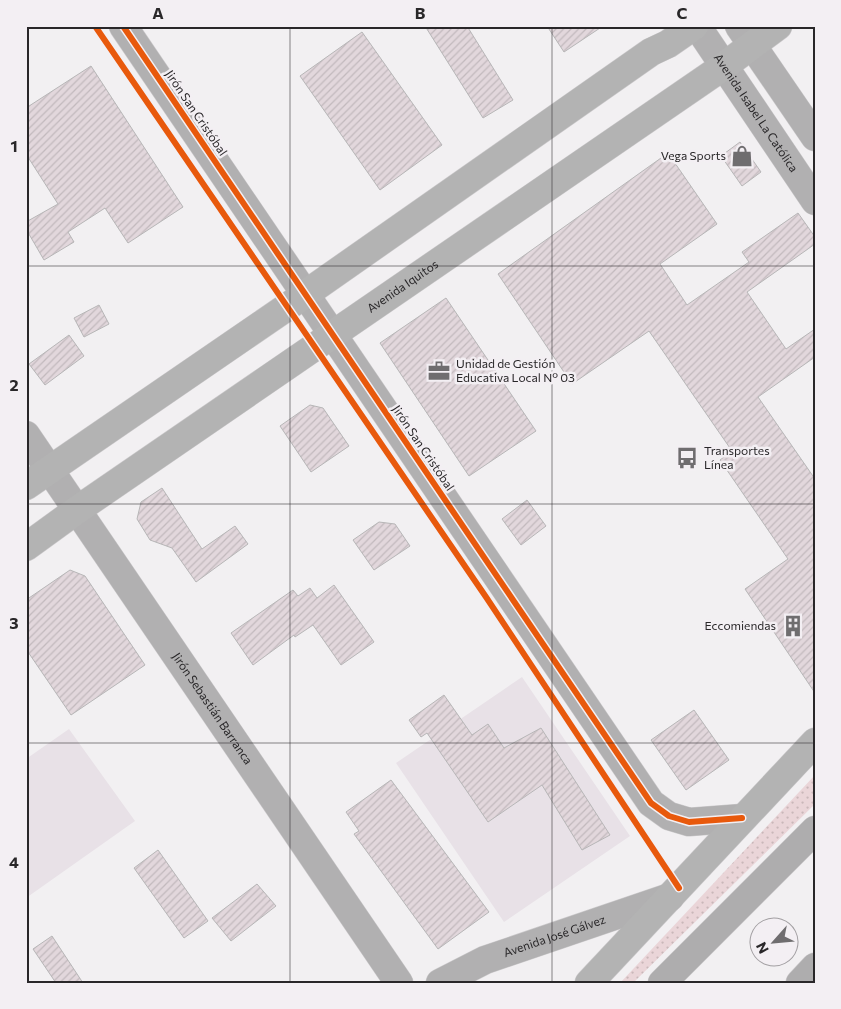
<svg xmlns="http://www.w3.org/2000/svg" width="841" height="1009" viewBox="0 0 841 1009" font-family="Commissioner,sans-serif">
  <style>
    .built { fill: #e8e1e7 }
    .grass { fill: url(#grass-dots) }
    .building { fill: url(#building-hatch); stroke: #b7b6b7 }
    .lines { fill: none; stroke-linecap: round; stroke-linejoin: round }
    .minor-casing { stroke: #ceccce; stroke-width: 29 }
    .major-casing { stroke: #ceccce; stroke-width: 29 }
    .highway-casing { stroke: #ceccce; stroke-width: 29 }
    .minor { stroke: #b1b0b1; stroke-width: 28 }
    .major { stroke: #b3b3b3; stroke-width: 28 }
    .highway { stroke: #aeadae; stroke-width: 28 }
    .cycleway-casing { stroke: #f3eff3; stroke-width: 9 }
    .cycleway { stroke: #e8590c; stroke-width: 6 }
    .grid { fill: none; stroke: #292729; stroke-width: 1; stroke-opacity: 0.55 }
    .labels { text-anchor: middle; stroke-width: 5; stroke-linejoin: round; paint-order: stroke }
    .street-label { font-size: 12px; fill: #292729; stroke: #f3eff3 }
    .poi-label { font-size: 12px; fill: #292729; stroke: #f3eff3; text-anchor: end }
    .neatline { fill: none; stroke: #292729; stroke-width: 2 }
    .grid-label { font-size: 16px; text-anchor: middle; font-weight: bold; fill: #292729 }
  </style>
  <defs>
    <pattern id="grass-dots" width="8" height="8" patternUnits="userSpaceOnUse" patternTransform="scale(1.25)"><rect width="8" height="8" fill="#ead5d8"/><path d="M2 2h.1M6 6h.1" fill="none" stroke="#c9b7b9" stroke-width="1.8" stroke-linecap="round"/></pattern>
    <pattern id="building-hatch" width="6" height="6" patternUnits="userSpaceOnUse" patternTransform="scale(1.25)"><rect width="6" height="6" fill="#e2d7dc"/><path d="M-1 1l2-2M0 6l6-6M5 7l2-2" fill="none" stroke="#c2b9bd"/></pattern>
  </defs>
  <rect width="100%" height="100%" fill="#f2f0f2"/>
  <path class="built" d="M522,677L630,836L504,922L396,763Z
    M69,729L135,821L26,898V759Z"/>
  <path class="grass" d="M815,775V804L633,983H620Z"/>
  <path class="building" d="M425,26H467L513,100L483,118Z
    M547,26H603L564,52Z
    M362,32L442,145L380,190L300,76Z
    M91,66L183,207L128,243L105,208L68,232L74,242L44,260L26,229V222L58,204L26,154V108Z
    M740,142L761,172L742,186L721,156Z
    M668,153L717,224L660,264L687,305L749,262L742,252L798,213L815,237V244L747,292L786,349L815,329V357L758,397L815,479V693L745,589L788,559L720,460L732,451L649,331L572,384L498,274Z
    M446,298L536,431L469,476L380,343Z
    M99,305L109,324L84,337L74,318Z
    M69,335L84,356L45,385L29,364Z
    M310,405L323,408L349,446L311,472L280,426Z
    M162,488L202,549L235,526L248,544L196,582L172,548L150,540L137,519L141,502Z
    M527,500L546,526L521,545L502,519Z
    M379,522L395,524L410,546L374,570L353,540Z
    M70,570L85,576L145,665L71,715L26,649V600Z
    M334,585L374,642L341,665L313,625L295,637L294,635L253,665L231,633L293,590L298,596L310,588L317,598Z
    M444,695L472,735L488,724L504,748L541,728L610,835L582,850L542,785L488,822L427,733L421,737L409,720Z
    M694,710L729,760L686,790L651,740Z
    M391,780L489,912L438,949L354,834L359,831L346,812Z
    M158,850L208,921L184,938L134,868Z
    M257,884L276,906L231,941L212,918Z
    M52,936L83,983H56L33,949Z"/>
  <g class="lines">
    <g class="minor-casing">
      <g id="minor">
        <path d="M123,26L651,803L669,816L689,822L742,818"/>
        <path id="s1" d="M697,26L815,201"/>
        <path d="M739,26L815,137"/>
        <path id="s2" d="M26,435L399,983"/>
        <path id="s3" d="M440,983L485,960L670,897"/>
      </g>
    </g>
    <g class="major-casing">
      <g id="major">
        <path d="M26,486L287,307L651,52L668,44L694,26"/>
        <path id="s4" d="M26,547L77,510L724,66L778,26"/>
        <path d="M589,983L815,742"/>
      </g>
    </g>
    <g class="highway-casing">
      <path id="highway" d="M662,983L815,830
        M800,983L815,967"/>
    </g>
    <use href="#minor" class="minor"/>
    <use href="#major" class="major"/>
    <use href="#highway" class="highway"/>
    <g class="cycleway-casing">
      <path id="cycleway" d="M95,26L486,597L679,888
        M123,26L651,803L669,816L689,822L742,818"/>
    </g>
    <use href="#cycleway" class="cycleway"/>
  </g>
  <path class="grid" d="M290,26V983M552,26V983M26,266H815M26,504H815M26,743H815"/>
  <defs>
    <g id="shop-bare" transform="scale(1.725)"><path d="M-5-2.5h2.3a2.7 3.5 0 0 1 5.4 0H5L5.5 6h-11ZM-1.5-2.5h3a1.5 2.3 0 0 0-3 0Z" fill="#6f6d6f" stroke="#f3eff3" stroke-width="2.5" paint-order="stroke"/></g>
    <g id="office-bare" transform="scale(1.725)"><path d="M-6-3h4V-5.5h4V-3h4V5H-6ZM-1-4.5V-3h2v-1.5ZM-6 0V1H6V0Z" fill="#6f6d6f" stroke="#f3eff3" stroke-width="2.5" paint-order="stroke"/></g>
    <g id="bus-bare" transform="scale(1.725)"><path d="M-5-6H5V4H4V6H2V4H-2V6H-4V4H-5ZM-3.5-4V0h7V-4ZM-3.5 1.2v1.5H-2V1.2ZM2 1.2v1.5H3.5V1.2Z" fill="#6f6d6f" stroke="#f3eff3" stroke-width="2.5" paint-order="stroke"/></g>
    <g id="building-bare" transform="scale(1.725)"><path d="M-4-6H4V6H1V3H-1V6H-4ZM-2.5-4.3h1.7v1.8h-1.7ZM.8-4.3h1.7v1.8H.8ZM-2.5-1h1.7V.8h-1.7ZM.8-1h1.7V.8H.8Z" fill="#6f6d6f" stroke="#f3eff3" stroke-width="2.5" paint-order="stroke"/></g>
  </defs>
  <g fill-rule="evenodd">
    <use href="#shop-bare" x="742" y="156"/>
    <use href="#office-bare" x="439" y="371"/>
    <use href="#bus-bare" x="687" y="458"/>
    <use href="#building-bare" x="793" y="626"/>
  </g>
  <g class="labels">
    <g class="street-label">
      <text transform="translate(196 113) rotate(56)" y="4">Jirón San Cristóbal</text>
      <text dy="4" stroke="none"><textPath href="#s1" startOffset="105">Avenida Isabel La Católica</textPath></text>
      <text dy="4" stroke="none"><textPath href="#s4" startOffset="458">Avenida Iquitos</textPath></text>
      <text transform="translate(423 448) rotate(56)" y="4">Jirón San Cristóbal</text>
      <text dy="4" stroke="none"><textPath href="#s2" startOffset="331">Jirón Sebastián Barranca</textPath></text>
      <text dy="4" stroke="none"><textPath href="#s3" startOffset="124">Avenida José Gálvez</textPath></text>
    </g>
    <g class="poi-label">
      <text x="726" y="160">Vega Sports</text>
      <text x="456" y="368" text-anchor="start">Unidad de Gestión<tspan x="456" dy="14">Educativa Local N° 03</tspan></text>
      <text x="704" y="455" text-anchor="start">Transportes<tspan x="704" dy="14">Línea</tspan></text>
      <text x="776" y="630">Eccomiendas</text>
    </g>
  </g>
  <rect width="841" height="1009" fill="none" stroke="#f3eff3" stroke-width="55"/>
  <g transform="translate(774 942) rotate(243)"><circle r="24" fill="#f3eff3" stroke="#a29fa2"/>
  <path d="M0-4L9 19L0 12L-9 19Z" fill="#6f6d6f"/>
  <text y="-8" font-size="14" font-weight="bold" text-anchor="middle" fill="#292729">N</text>
  </g>
  <rect x="28" y="28" width="786" height="954" class="neatline"/>
  <g class="grid-label">
    <text x="158" y="19">A</text>
    <text x="420" y="19">B</text>
    <text x="682" y="19">C</text>
    <text x="14" y="152">1</text>
    <text x="14" y="391">2</text>
    <text x="14" y="629">3</text>
    <text x="14" y="868">4</text>
  </g>
</svg>
